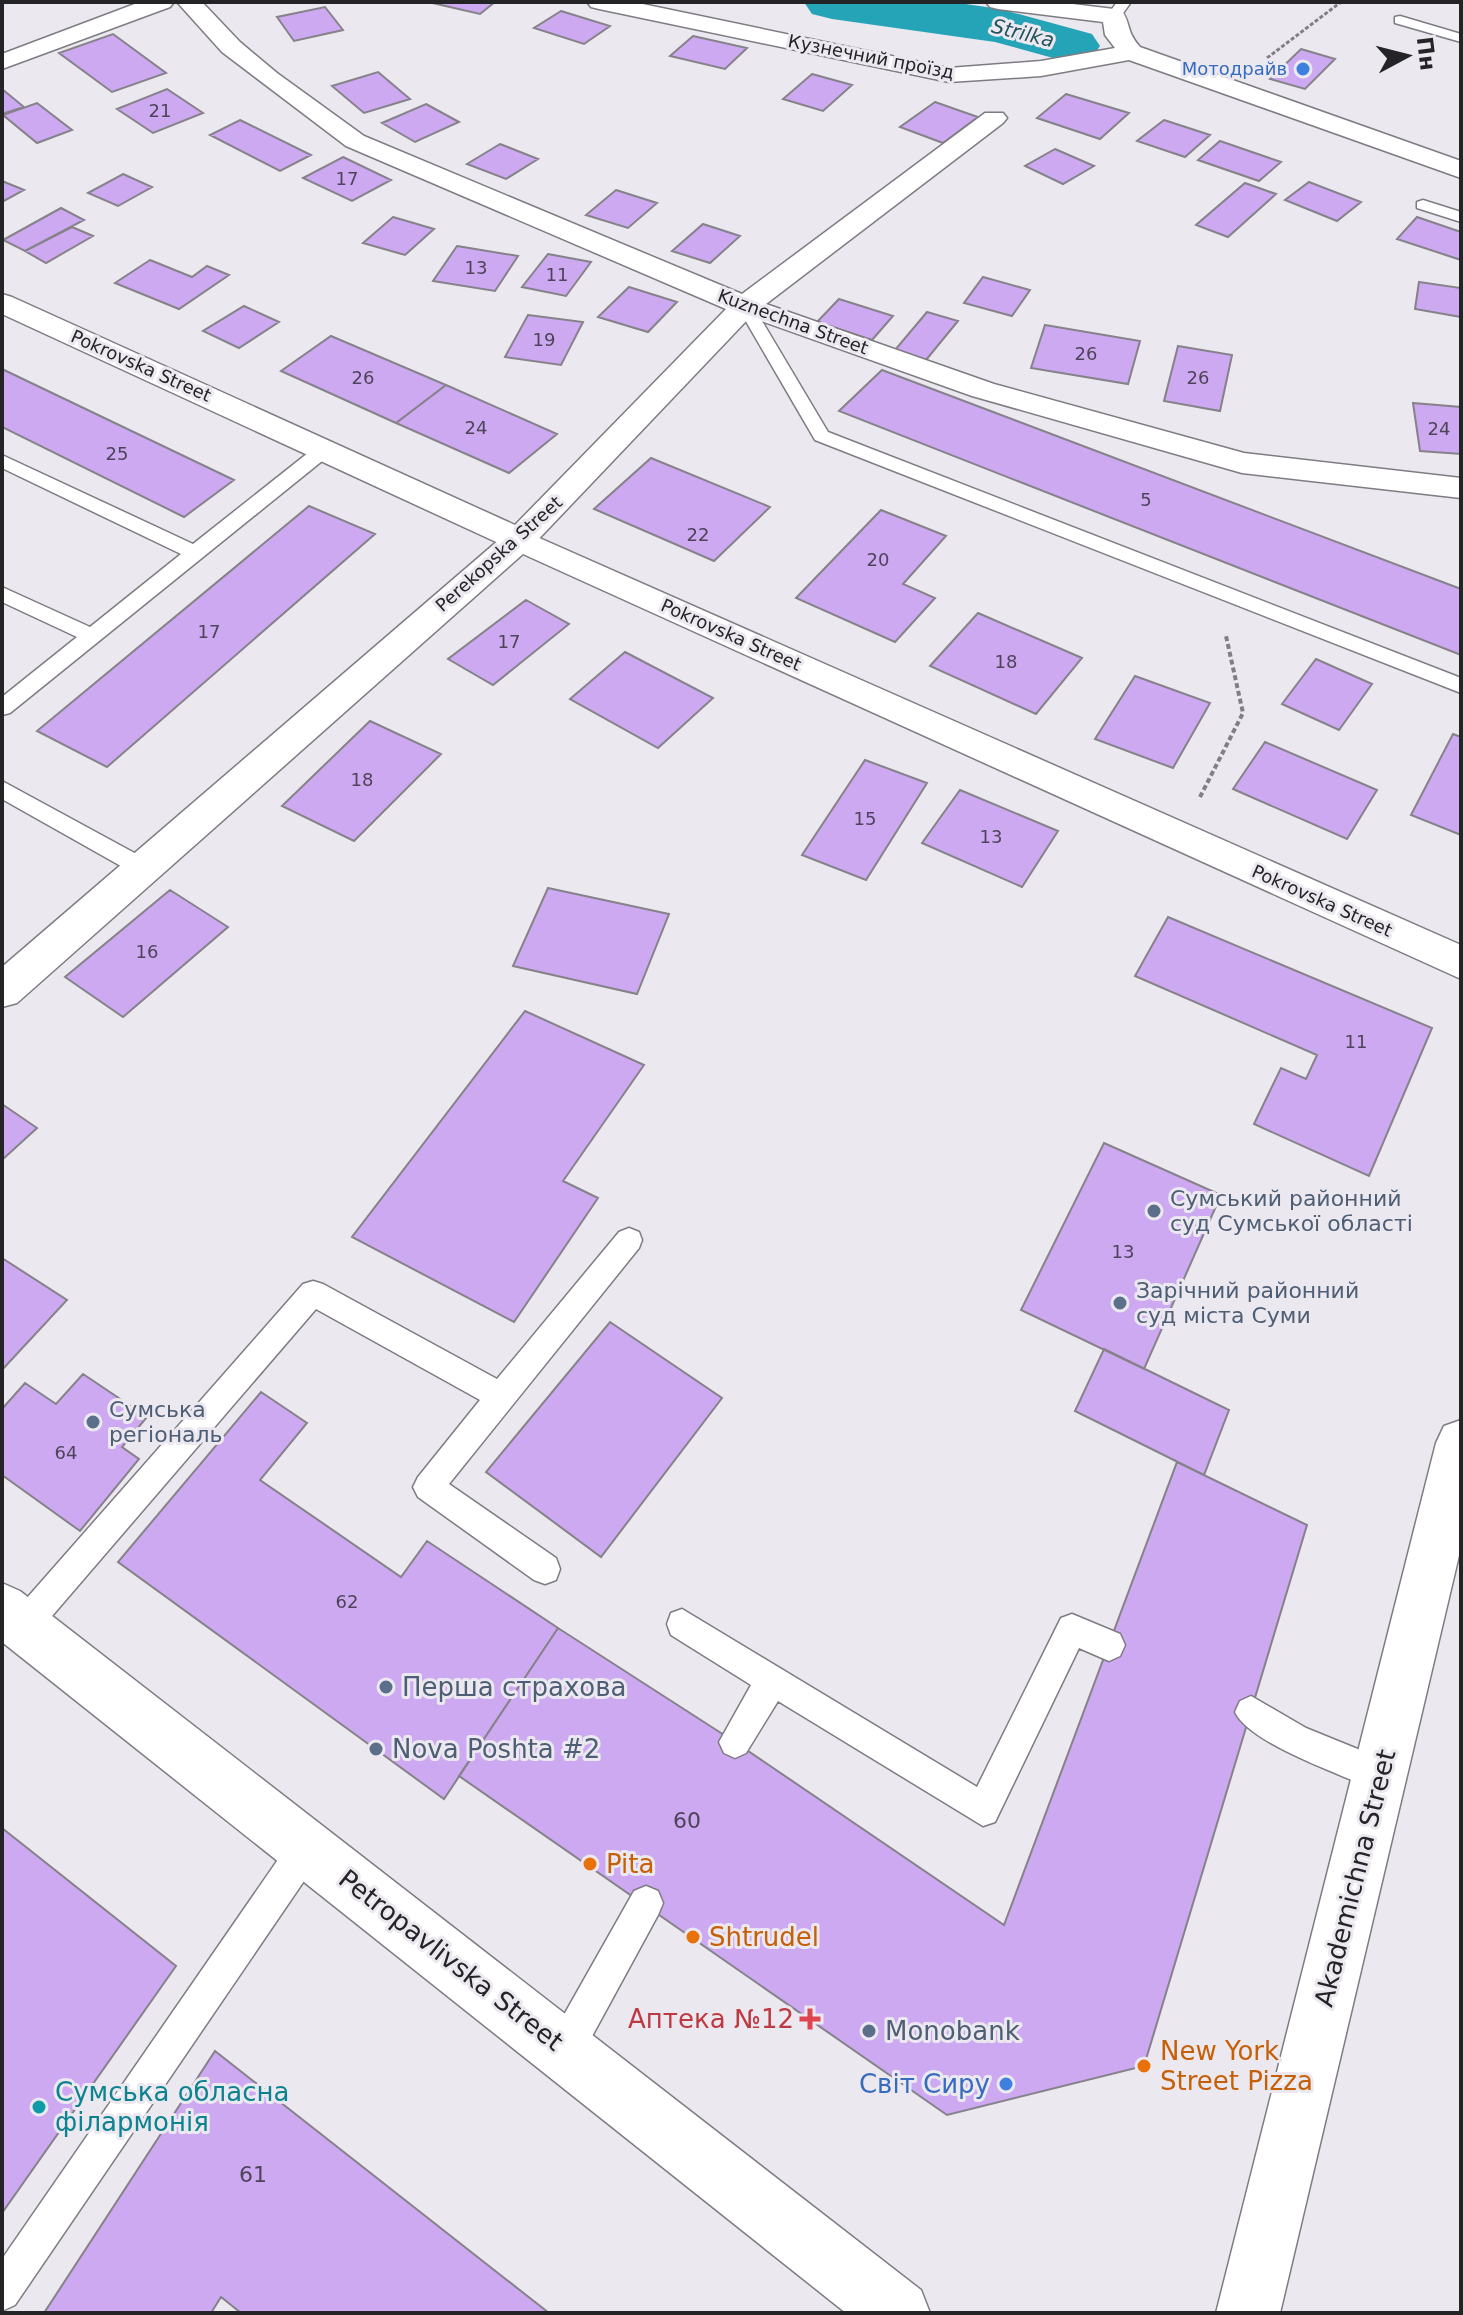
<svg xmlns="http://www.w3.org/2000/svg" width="1463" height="2315" viewBox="0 0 1463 2315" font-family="'DejaVu Sans',sans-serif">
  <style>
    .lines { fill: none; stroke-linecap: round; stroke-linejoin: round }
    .river { fill: #25a4b7; fill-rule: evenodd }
    .building { fill: #cca9f1; stroke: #858289; stroke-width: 2 }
    .lane-casing { stroke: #7e7b82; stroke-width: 3 }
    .street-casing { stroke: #7e7b82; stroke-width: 3 }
    .secondary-casing { stroke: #7e7b82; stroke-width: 3 }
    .path-far1 { stroke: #817f84; stroke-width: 3; stroke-dasharray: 4 2; stroke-linecap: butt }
    .path { stroke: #817f84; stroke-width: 4; stroke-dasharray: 5 3; stroke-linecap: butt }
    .lane { fill: #fff; fill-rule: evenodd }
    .street { fill: #fff; fill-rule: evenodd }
    .secondary { fill: #fff; fill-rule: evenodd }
    .shop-dot { fill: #3f7fe0; stroke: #ece8f0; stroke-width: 3 }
    .service-dot { fill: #5c6f8a; stroke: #ece8f0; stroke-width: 3 }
    .food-dot { fill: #e8710a; stroke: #ece8f0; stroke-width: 3 }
    .health-dot { fill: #e0444e; stroke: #ece8f0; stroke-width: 3 }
    .culture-dot { fill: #0f9aa8; stroke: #ece8f0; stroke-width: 3 }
    .labels { text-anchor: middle; stroke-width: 6; stroke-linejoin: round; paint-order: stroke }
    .far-street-label { font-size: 18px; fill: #242326; stroke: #ece8f0 }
    .far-shop-label { font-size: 18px; fill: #366cbe; stroke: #ece8f0; text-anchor: end }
    .number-label { font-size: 18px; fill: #4e4459 }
    .far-water-label { font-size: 20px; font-style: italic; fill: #22535c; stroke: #ece8f0 }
    .service-label { font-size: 22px; fill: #4e5e75; stroke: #ece8f0; text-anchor: start }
    .near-number-label { font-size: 22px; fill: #4e4459 }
    .near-service-label { font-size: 26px; fill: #4e5e75; stroke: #ece8f0; text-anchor: start }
    .near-food-label { font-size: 26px; fill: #c56008; stroke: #ece8f0; text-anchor: start }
    .near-street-label { font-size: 26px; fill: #242326; stroke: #ece8f0 }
    .near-health-label { font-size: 26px; fill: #be3a42; stroke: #ece8f0; text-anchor: end }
    .near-shop-label { font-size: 26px; fill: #366cbe; stroke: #ece8f0; text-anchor: end }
    .near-culture-label { font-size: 26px; fill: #0d838f; stroke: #ece8f0; text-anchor: start }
  </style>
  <rect width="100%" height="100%" fill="#ece8f0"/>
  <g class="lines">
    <path class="river" d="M804,2H952L1000,9L1092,34L1100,46L1092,58L1071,63L995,42L832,19L812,14Z"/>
  </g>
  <path class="building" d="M428,2H495L480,14Z
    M325,7L343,30L294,41L277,17Z
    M561,11L610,26L584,44L534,28Z
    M113,34L166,73L112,92L59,53Z
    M693,36L747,48L725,69L670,56Z
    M1301,49L1335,59L1305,89L1270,79Z
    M378,72L410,99L364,113L332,86Z
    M812,74L852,85L823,111L783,99Z
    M2,89L24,107L2,114Z
    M167,89L203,113L153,133L117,109Z
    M1066,94L1129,113L1100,139L1037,118Z
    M935,102L978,117L943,143L900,127Z
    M37,103L72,130L37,143L3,115Z
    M426,104L459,122L415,142L382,123Z
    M240,120L311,155L280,171L210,135Z
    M1164,120L1210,135L1185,157L1137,141Z
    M1220,141L1281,162L1259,181L1198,160Z
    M500,144L538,159L506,179L467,164Z
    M1055,149L1094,166L1063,184L1025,166Z
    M343,157L391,180L352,201L303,178Z
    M123,174L152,187L118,206L88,193Z
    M2,181L24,190L2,202Z
    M1309,182L1361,202L1337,221L1285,200Z
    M1245,183L1276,194L1228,237L1196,225Z
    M616,190L657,203L628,228L586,215Z
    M61,208L84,220L25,251L3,240Z
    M393,217L434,229L405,255L363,243Z
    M1417,217L1461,232V260L1397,239Z
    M703,224L740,236L710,263L672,251Z
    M72,227L93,236L46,263L25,251Z
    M457,246L518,256L495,291L433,281Z
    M548,254L591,262L566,296L522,287Z
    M150,260L192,277L207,266L229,275L179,309L115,283Z
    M983,277L1030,290L1012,316L964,303Z
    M1419,282L1461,288V317L1415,309Z
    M629,287L677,302L648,332L598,317Z
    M839,299L893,316L872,340L817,322Z
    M244,306L279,322L239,348L203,331Z
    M927,312L958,321L926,360L895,350Z
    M528,315L583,322L561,365L505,357Z
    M1045,325L1140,341L1128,384L1031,368Z
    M331,336L446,385L396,423L281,371Z
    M1178,346L1232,355L1220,411L1164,401Z
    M2,369L234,480L184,517L2,427Z
    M882,370L1461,589V655L839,411Z
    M446,385L557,434L509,473L396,423Z
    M1413,403L1461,407V454L1420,451Z
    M651,458L770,507L714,561L594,509Z
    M309,506L375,534L107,767L37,731Z
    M881,510L946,536L903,584L935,598L895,642L796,598Z
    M526,600L569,624L493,685L448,659Z
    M978,613L1082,658L1036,714L930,666Z
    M625,652L713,698L658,748L570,699Z
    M1316,659L1372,684L1339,730L1282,704Z
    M1135,676L1210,703L1173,768L1095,739Z
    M370,721L441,754L354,841L282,806Z
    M1453,734L1461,737V835L1411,815Z
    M1265,742L1377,790L1347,839L1233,789Z
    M865,760L927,783L866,880L802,855Z
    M960,790L1058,831L1022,887L922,843Z
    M548,888L669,914L637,994L513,966Z
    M170,890L228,927L123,1017L65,977Z
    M1168,917L1432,1028L1369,1176L1254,1124L1281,1068L1306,1079L1317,1055L1135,976Z
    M525,1011L644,1065L563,1181L598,1198L514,1322L352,1237Z
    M2,1104L37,1128L2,1160Z
    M1104,1143L1221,1195L1144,1369L1021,1310Z
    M2,1258L67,1300L2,1370Z
    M610,1322L722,1398L601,1557L486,1472Z
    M1104,1349L1229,1410L1204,1475L1075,1411Z
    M83,1374L147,1417L122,1447L139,1459L80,1531L2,1475V1409L25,1383L56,1404Z
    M261,1392L307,1423L260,1480L401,1577L427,1541L558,1628L444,1799L118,1562Z
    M1177,1462L1307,1525L1144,2066L947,2115L459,1776L558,1628L735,1742L1004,1925Z
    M2,1828L176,1966L2,2213Z
    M215,2051L549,2313H241L221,2297L211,2313H44Z"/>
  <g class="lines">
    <g class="lane-casing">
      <path id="lane" d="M1117,2H1131L1119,19H1109L1107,16Z
        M1400,16L1461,34V42L1395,23V17Z
        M1423,200L1461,212V222L1417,208V202Z
        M745,301L753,306L828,432L1461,678V693L815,440L737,306Z
        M325,443L332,445L334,449L332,453L10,713L2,715V697L77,637L2,602V587L90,627L181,554L2,468V455L193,544L318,445Z
        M2,781L151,862L154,868L151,874L143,877L135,874L2,799Z
        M629,1228L639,1232L642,1240L639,1248L449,1484L556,1558L560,1569L556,1580L545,1584L534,1580L418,1497L413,1487L418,1477L480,1400L316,1309L34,1637L23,1641L12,1637L8,1626L12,1615L303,1284L313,1281L323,1284L497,1379L619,1232Z
        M682,1609L977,1787L1061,1618L1072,1614L1120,1634L1125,1645L1120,1656L1109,1661L1079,1648L995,1822L983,1826L778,1701L746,1753L735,1758L724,1753L719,1742L751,1685L671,1635L667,1624L671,1613Z
        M1251,1696L1306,1728L1392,1763L1396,1775L1392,1787L1380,1791L1368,1787C1337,1773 1248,1742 1235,1712L1240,1701Z
        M307,1830L319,1835L324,1847L319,1859L15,2305L2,2311V2259L295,1835Z
        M646,1886L658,1891L663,1903L658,1915L578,2062L565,2067L552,2062L547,2049L552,2036L634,1891Z"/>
    </g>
    <g class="street-casing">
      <path id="street" d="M140,2H174L170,7L2,69V54Z
        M177,2H202L240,42L277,73L364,136L742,294L985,113H1003L1007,118L1003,123L766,304L994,384L1244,453L1461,478V498L1242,473L972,396L750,317L531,547L519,551L507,547L2,314V294L12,297L515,525L726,309L346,146L222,52Z
        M587,2H633L949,68L1041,61L1115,48L1105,35L1103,22L998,9L990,7L986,2H1056L1114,9L1122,11C1131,24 1126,31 1140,47L1461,161V178L1129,60L1041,76L949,82L599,9L591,7Z
        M1461,1420V1547L1280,2313H1216L1436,1443L1444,1426Z"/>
    </g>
    <g class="secondary-casing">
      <path id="secondary" d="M519,529L1461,945V979L523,554L17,1003L2,1007V967L507,533Z
        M2,1583L20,1591L921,2290L930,2313H846L2,1642Z"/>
    </g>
    <path class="path-far1" d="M1267,58L1341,2"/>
    <path class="path" d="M1200,797L1243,713L1226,636"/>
    <use href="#lane" class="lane"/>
    <use href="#street" class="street"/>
    <use href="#secondary" class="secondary"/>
  </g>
  <g class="shop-dot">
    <circle cx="1303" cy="69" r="8"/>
    <circle cx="1006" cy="2084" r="8"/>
  </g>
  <g class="service-dot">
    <circle cx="1154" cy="1211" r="8"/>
    <circle cx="1120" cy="1303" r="8"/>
    <circle cx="93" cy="1422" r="8"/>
    <circle cx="386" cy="1687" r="8"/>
    <circle cx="376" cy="1749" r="8"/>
    <circle cx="869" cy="2031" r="8"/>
  </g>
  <g class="food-dot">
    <circle cx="590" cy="1864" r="8"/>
    <circle cx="693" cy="1937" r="8"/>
    <circle cx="1144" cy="2066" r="8"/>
  </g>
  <path class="health-dot" d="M806 2007h8v8h8v8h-8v8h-8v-8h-8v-8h8z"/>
  <circle class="culture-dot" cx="39" cy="2107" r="8"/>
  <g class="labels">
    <g class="far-street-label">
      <text transform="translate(871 57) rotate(11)" y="6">Кузнечний проїзд</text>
      <text transform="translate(793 322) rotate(20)" y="6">Kuznechna Street</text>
      <text transform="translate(141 366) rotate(24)" y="6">Pokrovska Street</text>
      <text transform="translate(499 554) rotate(-42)" y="6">Perekopska Street</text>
      <text transform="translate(731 635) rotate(24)" y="6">Pokrovska Street</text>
      <text transform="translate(1322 901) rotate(24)" y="6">Pokrovska Street</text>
    </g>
    <g class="far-shop-label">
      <text x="1287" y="75">Мотодрайв</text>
    </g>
    <g class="number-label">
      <text x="160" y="117">21</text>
      <text x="347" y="185">17</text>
      <text x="476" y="274">13</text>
      <text x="557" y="281">11</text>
      <text x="544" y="346">19</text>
      <text x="1086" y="360">26</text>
      <text x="363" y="384">26</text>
      <text x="1198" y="384">26</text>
      <text x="476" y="434">24</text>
      <text x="1439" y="435">24</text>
      <text x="117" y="460">25</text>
      <text x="1146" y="506">5</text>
      <text x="698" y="541">22</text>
      <text x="878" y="566">20</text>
      <text x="209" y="638">17</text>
      <text x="509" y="648">17</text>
      <text x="1006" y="668">18</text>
      <text x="362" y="786">18</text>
      <text x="865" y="825">15</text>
      <text x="991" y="843">13</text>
      <text x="147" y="958">16</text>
      <text x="1356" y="1048">11</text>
      <text x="1123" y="1258">13</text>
      <text x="66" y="1459">64</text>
      <text x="347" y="1608">62</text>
    </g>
    <g class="far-water-label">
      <text transform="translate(1023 33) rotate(14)" y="7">Strilka</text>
    </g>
    <g class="service-label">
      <text x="1170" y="1206">Сумський районний<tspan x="1170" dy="25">суд Сумської області</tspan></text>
      <text x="1136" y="1298">Зарічний районний<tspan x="1136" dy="25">суд міста Суми</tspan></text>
      <text x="109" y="1417">Сумська<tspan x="109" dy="25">регіональ</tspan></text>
    </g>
    <g class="near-number-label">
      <text x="687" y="1828">60</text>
      <text x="253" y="2182">61</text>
    </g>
    <g class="near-service-label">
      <text x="402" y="1696">Перша страхова</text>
      <text x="392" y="1758">Nova Poshta #2</text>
      <text x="885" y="2040">Monobank</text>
    </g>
    <g class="near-food-label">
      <text x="606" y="1873">Pita</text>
      <text x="709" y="1946">Shtrudel</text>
      <text x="1160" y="2060">New York<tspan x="1160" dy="30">Street Pizza</tspan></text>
    </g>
    <g class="near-street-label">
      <text transform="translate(1355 1878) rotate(-76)" y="9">Akademichna Street</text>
      <text transform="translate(451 1960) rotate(38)" y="9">Petropavlivska Street</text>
    </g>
    <g class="near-health-label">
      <text x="794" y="2028">Аптека №12</text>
    </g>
    <g class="near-shop-label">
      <text x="990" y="2093">Світ Сиру</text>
    </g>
    <g class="near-culture-label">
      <text x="55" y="2101">Сумська обласна<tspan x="55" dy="30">філармонія</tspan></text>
    </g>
  </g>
  <rect width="1463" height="2315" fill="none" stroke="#242326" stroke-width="8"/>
  <g transform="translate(1407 56) rotate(83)" stroke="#ece8f0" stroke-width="6" paint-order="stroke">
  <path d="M0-6L14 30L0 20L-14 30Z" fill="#242326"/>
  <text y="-12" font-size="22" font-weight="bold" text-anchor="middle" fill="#242326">Пн</text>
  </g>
</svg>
